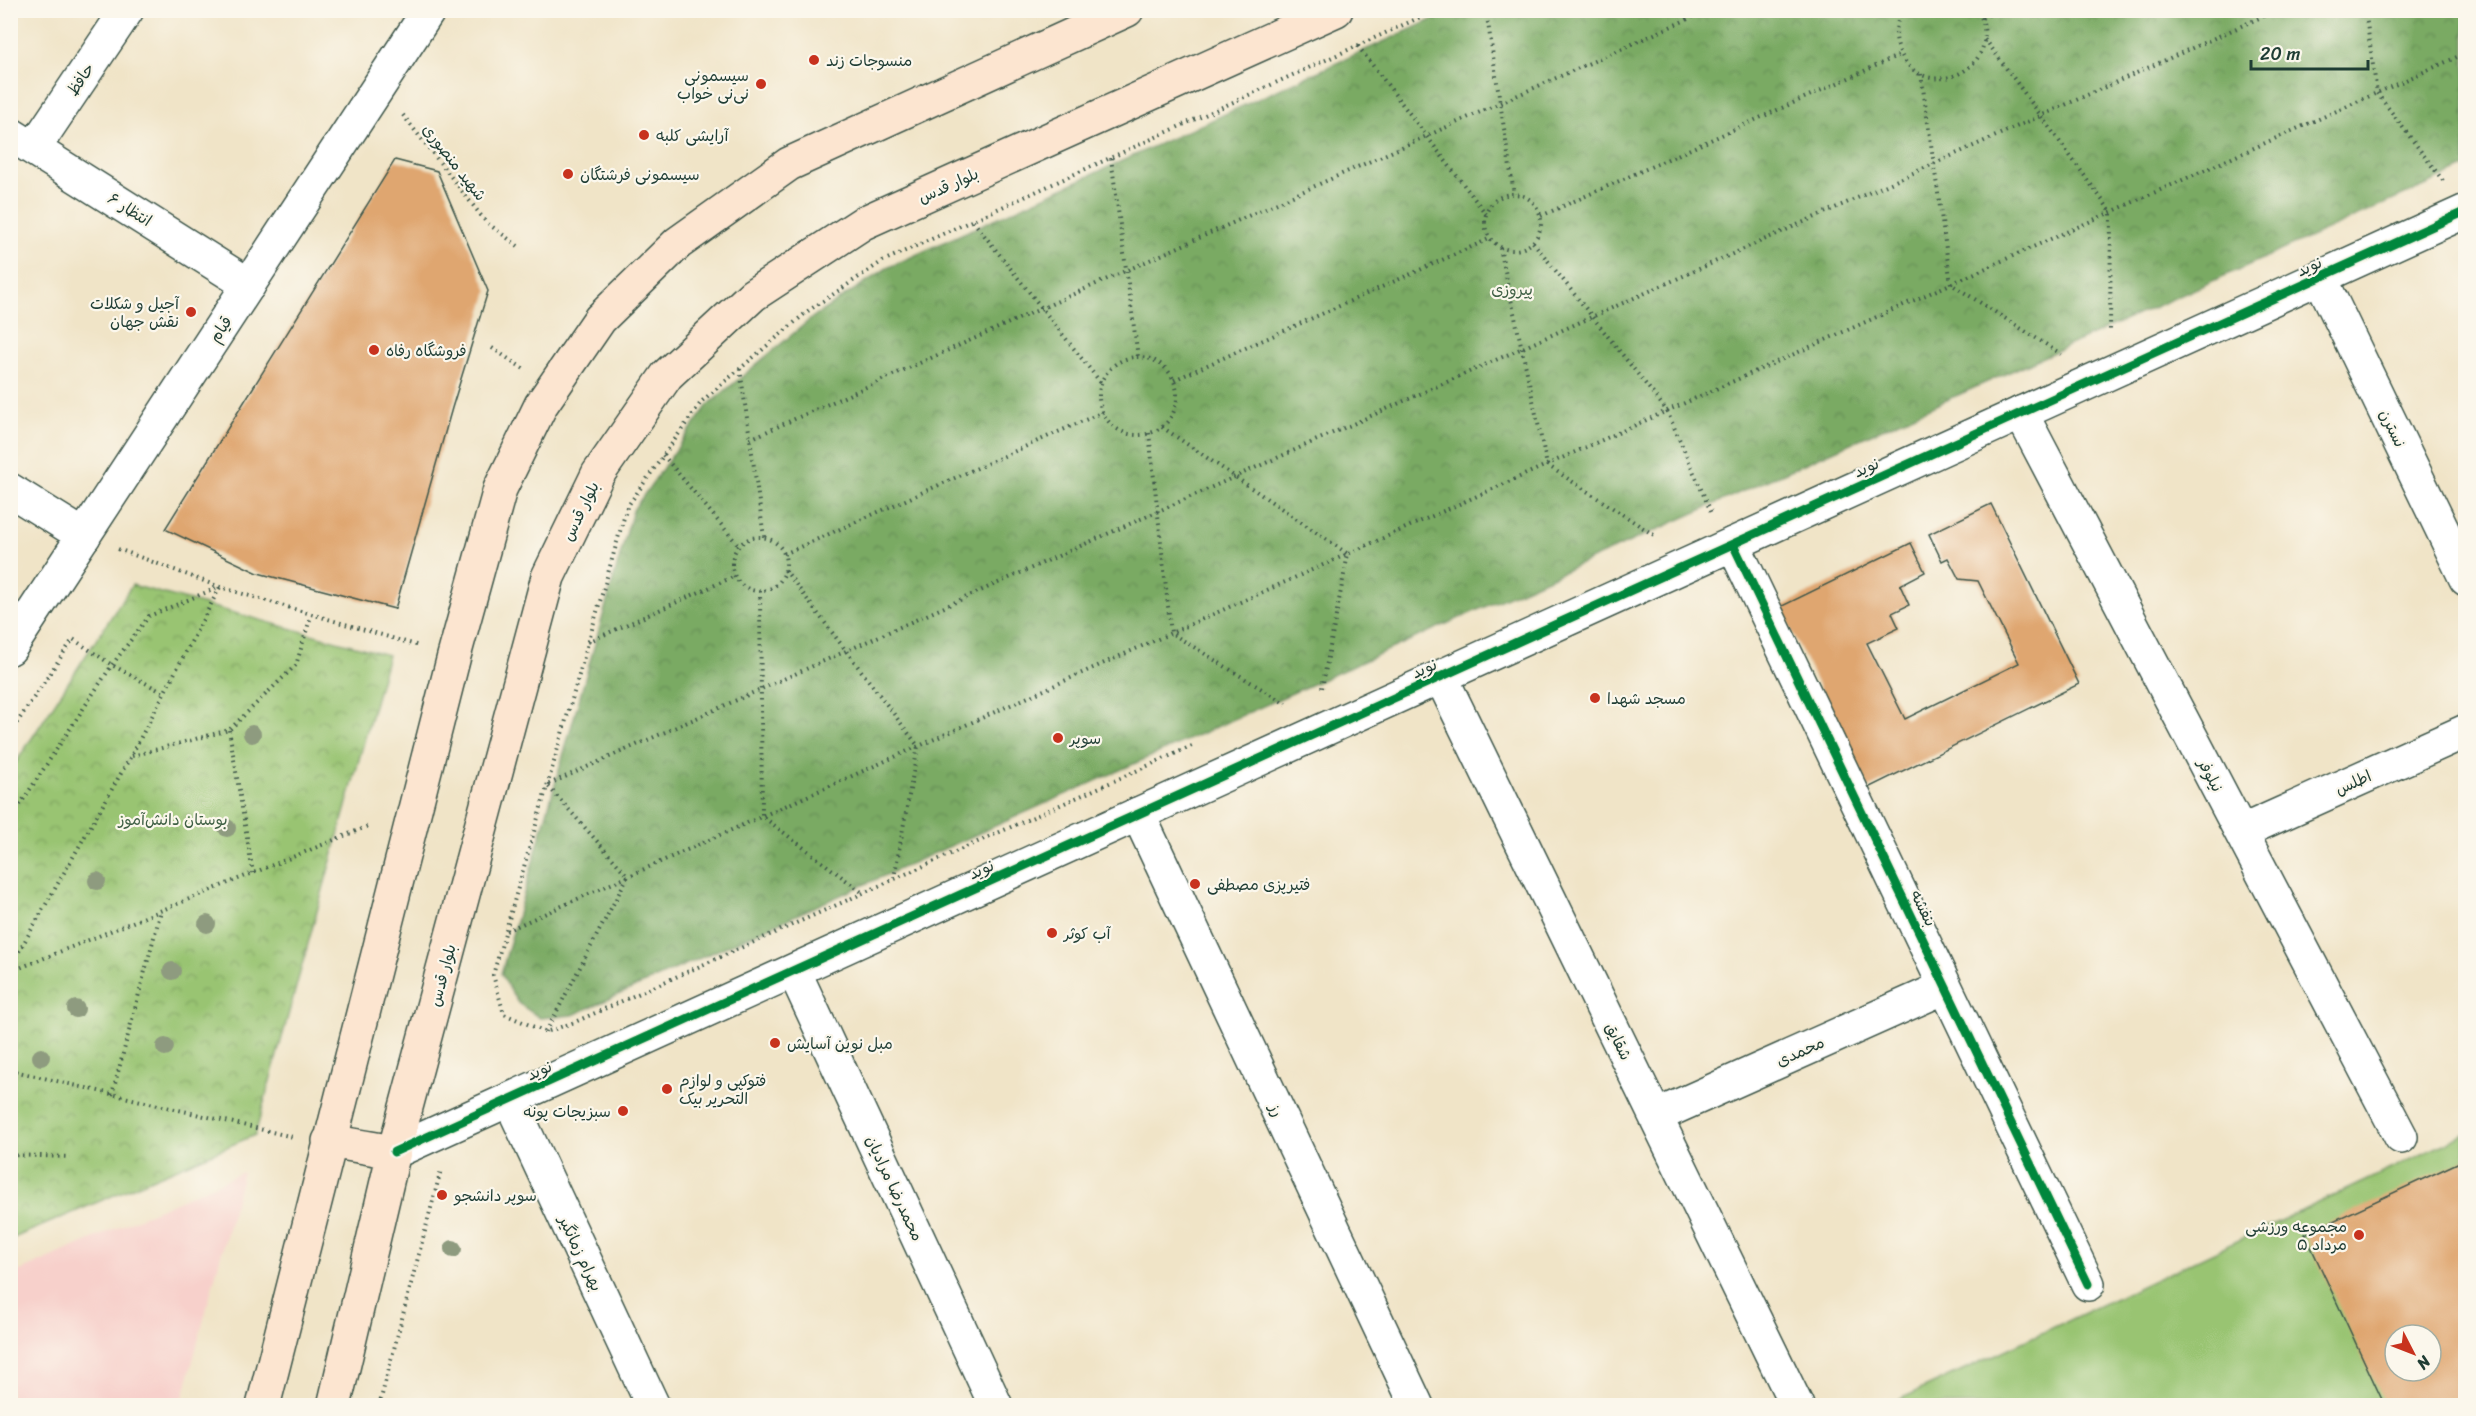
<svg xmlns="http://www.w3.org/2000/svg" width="2476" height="1416" viewBox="0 0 2476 1416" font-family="Sriracha,'Playpen Sans Arabic',sans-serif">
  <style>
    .built { fill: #f7d0cb }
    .forest { fill: url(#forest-crowns); stroke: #4c744c; stroke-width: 1.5 }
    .park { fill: url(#park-crowns); stroke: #5c8053; stroke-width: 1.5 }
    .pitch { fill: #99c472; stroke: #5c8053; stroke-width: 1.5; fill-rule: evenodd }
    .building { fill: #dfa66f; fill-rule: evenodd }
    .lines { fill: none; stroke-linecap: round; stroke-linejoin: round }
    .minor-casing { stroke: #3e564a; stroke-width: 36 }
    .tertiary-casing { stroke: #3e564a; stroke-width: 36 }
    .secondary-casing { stroke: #3e564a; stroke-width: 36 }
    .path { stroke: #3e564a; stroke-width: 4; stroke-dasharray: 1.5 4.5; stroke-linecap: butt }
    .minor { stroke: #fff; stroke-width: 33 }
    .tertiary { stroke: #fff; stroke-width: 33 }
    .secondary { stroke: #fce5d0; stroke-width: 33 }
    .cycleway-casing { stroke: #fbf7ec; stroke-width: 13 }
    .cycleway { stroke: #00873e; stroke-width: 9 }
    .tree { fill: #8e9b7f }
    .poi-dot { fill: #c8321e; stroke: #fbf7ec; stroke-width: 2 }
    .labels { text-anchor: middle; stroke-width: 4.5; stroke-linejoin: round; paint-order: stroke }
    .poi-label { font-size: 16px; fill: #1f3d34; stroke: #fbf7ec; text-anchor: start }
    .street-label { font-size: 16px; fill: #1f3d34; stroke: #fbf7ec }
    .park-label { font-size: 16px; fill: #3e5f44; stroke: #fbf7ec }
  </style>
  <defs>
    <pattern id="forest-crowns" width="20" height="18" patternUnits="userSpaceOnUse" patternTransform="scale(1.5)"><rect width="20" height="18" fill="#7aaa64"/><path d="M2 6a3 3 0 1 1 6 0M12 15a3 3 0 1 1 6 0" fill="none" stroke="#638c53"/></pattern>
    <pattern id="park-crowns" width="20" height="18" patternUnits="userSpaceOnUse" patternTransform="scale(1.5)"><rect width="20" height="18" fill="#99c472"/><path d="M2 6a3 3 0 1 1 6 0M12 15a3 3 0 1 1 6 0" fill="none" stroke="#7ca05e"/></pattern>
  </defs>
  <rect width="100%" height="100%" fill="#fbf7ec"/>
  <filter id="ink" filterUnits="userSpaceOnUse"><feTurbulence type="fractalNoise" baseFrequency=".0167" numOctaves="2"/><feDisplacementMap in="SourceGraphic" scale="12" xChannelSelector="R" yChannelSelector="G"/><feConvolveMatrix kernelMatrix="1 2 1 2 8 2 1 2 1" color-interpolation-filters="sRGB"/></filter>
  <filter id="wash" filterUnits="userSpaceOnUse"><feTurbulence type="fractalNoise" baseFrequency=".008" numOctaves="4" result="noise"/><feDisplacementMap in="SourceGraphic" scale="24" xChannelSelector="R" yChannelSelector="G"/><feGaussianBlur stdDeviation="1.35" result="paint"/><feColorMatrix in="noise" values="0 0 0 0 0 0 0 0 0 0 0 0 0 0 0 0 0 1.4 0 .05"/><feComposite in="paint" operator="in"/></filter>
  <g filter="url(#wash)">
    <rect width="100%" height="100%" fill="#f0e4c7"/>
    <path class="built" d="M243,1172L181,1405H11V1275Z"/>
    <path class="forest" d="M1453,10L2465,11V168L573,1015L540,1018L518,1003L501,974L633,510L708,405L813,317L887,268Z"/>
    <path class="park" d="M132,585L388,655L255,1135L11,1239V770Z"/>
    <path class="pitch" d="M2465,1134V1405H1888ZM2395,1335H2431V1371H2395Z"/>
    <g id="blocks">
      <path class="building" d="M395,160L437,171L488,291L452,408L395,609L258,573L165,529Z
        M1991,504L2079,684L1868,788L1780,607L1911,543L1925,572L1900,585L1909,605L1892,613L1899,628L1867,643L1905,719L2019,663L1978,581L1959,579L1948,558L1942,561L1929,534Z
        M2466,1159V1406H2385L2305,1234ZM2395,1335H2431V1371H2395Z"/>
    </g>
  </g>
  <g filter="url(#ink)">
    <use href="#blocks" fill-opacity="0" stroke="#3e564a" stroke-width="1.5"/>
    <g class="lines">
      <g class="minor-casing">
        <path id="minor" d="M10,134L249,285
          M34,148L127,10
          M2320,277L2466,579
          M2021,413L2401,1137
          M10,490L84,536
          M1733,544L2088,1284
          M1441,677L1797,1406
          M1138,814L1417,1406
          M2241,832L2466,731
          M794,971L996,1406
          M510,1100L653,1406
          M1656,1116L1945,987"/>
      </g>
      <g class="tertiary-casing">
        <path id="tertiary" d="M10,648L429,10
          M394,1152L2466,211"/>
      </g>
      <g class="secondary-casing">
        <path id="secondary" d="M329,1141L394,1152
          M263,1406L454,656L500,489L541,405L600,319L678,243L789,164L1127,10
          M334,1406L394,1152L548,577L598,474L667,375L753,295L863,223L1336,10"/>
      </g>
      <path class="path" d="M1486,10L1514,194
        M1903,10C1896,21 1894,34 1898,46C1917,109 2010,71 1978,10
        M2365,10L2377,93L2444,182
        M1982,18L1998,10
        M1985,39L2111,212L2110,331
        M1358,46L1486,214
        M1921,74L1951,284L2061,354
        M403,115L486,222L518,246
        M1111,158L1138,357
        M1485 222a28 28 0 1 1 56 0a28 28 0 1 1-56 0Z
        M1541,216L1900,55
        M973,221L1101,383
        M1533,242L1667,411L1712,514
        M1500,248L1547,465L1657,537
        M492,348L524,369
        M1099 396a39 39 0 1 1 78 0a39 39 0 1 1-78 0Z
        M740,369L764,537
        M1174,380L1489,239
        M1162,427L1348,554L1322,688
        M1149,433L1171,633L1286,704
        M750,439L1708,10
        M663,455L739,546
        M732 564a27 27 0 1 1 54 0a27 27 0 1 1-54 0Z
        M118,549L220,587L419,646
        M784,554L1103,412
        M785,570L918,746L894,878
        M760,591L762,816L863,893
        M588,642L735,576
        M229,730L253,873
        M10,733L73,639L112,665L164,693
        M1192,746L575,1022L546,1032L504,1014L493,975L627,507L702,401L808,311L883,261L1436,10
        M132,756L229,730L296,665L311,616
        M10,820L112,665L149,616L219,587
        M506,931L2466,53
        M10,967L131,756L220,587
        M10,972L371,825
        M546,1032L628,876L547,785L2277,10
        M10,1070L293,1137
        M112,1095L161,911
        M10,1155L70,1157
        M379,1406L441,1170"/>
      <use href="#minor" class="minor"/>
      <use href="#tertiary" class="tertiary"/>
      <use href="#secondary" class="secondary"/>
      <g class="cycleway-casing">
        <path id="cycleway" d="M1733,544L2088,1284
          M394,1152L2466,211"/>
      </g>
      <use href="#cycleway" class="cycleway"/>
    </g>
    <g class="tree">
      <circle cx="252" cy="734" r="9"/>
      <circle cx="227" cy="828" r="9"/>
      <circle cx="97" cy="881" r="9"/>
      <circle cx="207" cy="924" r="9"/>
      <circle cx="172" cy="971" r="9"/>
      <circle cx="76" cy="1009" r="9"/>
      <circle cx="165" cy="1047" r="9"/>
      <circle cx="41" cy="1057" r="9"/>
      <circle cx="453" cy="1249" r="9"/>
    </g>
  </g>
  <g class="poi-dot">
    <circle cx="814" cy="60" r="6"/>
    <circle cx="761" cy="84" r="6"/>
    <circle cx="644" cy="135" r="6"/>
    <circle cx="568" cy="174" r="6"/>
    <circle cx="191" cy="312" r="6"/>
    <circle cx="374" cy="350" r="6"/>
    <circle cx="1595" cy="698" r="6"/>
    <circle cx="1058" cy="738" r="6"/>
    <circle cx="1195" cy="884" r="6"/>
    <circle cx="1052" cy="933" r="6"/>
    <circle cx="775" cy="1043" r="6"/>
    <circle cx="667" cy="1089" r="6"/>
    <circle cx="623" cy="1111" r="6"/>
    <circle cx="442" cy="1195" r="6"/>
    <circle cx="2359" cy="1235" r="6"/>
  </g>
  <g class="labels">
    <g class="poi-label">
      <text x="826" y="66">منسوجات زند</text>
      <text x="749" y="81" text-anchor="end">سیسمونی<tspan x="749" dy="18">نی‌نی خواب</tspan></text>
      <text x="656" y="141">آرایشی کلبه</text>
      <text x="580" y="180">سیسمونی فرشتگان</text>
      <text x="179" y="309" text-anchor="end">آجیل و شکلات<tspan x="179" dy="18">نقش جهان</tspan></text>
      <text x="386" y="356">فروشگاه رفاه</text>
      <text x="1607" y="704">مسجد شهدا</text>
      <text x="1070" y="744">سوپر</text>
      <text x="1207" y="890">فتیرپزی مصطفی</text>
      <text x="1064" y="939">آب کوثر</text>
      <text x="787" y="1049">مبل نوین آسایش</text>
      <text x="679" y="1086">فتوکپی و لوازم<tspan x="679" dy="18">التحریر بیک</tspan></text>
      <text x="611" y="1117" text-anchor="end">سبزیجات پونه</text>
      <text x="454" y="1201">سوپر دانشجو</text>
      <text x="2347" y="1232" text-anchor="end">مجموعه ورزشی<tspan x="2347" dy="18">۵ مرداد</tspan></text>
    </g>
    <g class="street-label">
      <text transform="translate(80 79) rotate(-56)" y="6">حافظ</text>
      <text transform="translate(455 162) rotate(52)" y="6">شهید منصوری</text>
      <text transform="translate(948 185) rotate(-24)" y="6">بلوار قدس</text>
      <text transform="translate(130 209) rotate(32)" y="6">انتظار ۶</text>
      <text transform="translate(2309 266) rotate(-24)" y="6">نوید</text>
      <text transform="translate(220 329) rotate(-57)" y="6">قیام</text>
      <text transform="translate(2393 428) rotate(64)" y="6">نسترن</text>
      <text transform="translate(1866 467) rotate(-24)" y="6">نوید</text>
      <text transform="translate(580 511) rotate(-64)" y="6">بلوار قدس</text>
      <text transform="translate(1424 668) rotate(-24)" y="6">نوید</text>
      <text transform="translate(2211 775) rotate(62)" y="6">نیلوفر</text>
      <text transform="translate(2353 782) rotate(-24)" y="6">اطلس</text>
      <text transform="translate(981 869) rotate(-24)" y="6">نوید</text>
      <text transform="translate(1924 908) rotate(64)" y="6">بنفشه</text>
      <text transform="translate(442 975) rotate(-75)" y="6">بلوار قدس</text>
      <text transform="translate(1619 1041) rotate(64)" y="6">شقایق</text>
      <text transform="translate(1800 1051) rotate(-24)" y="6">محمدی</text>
      <text transform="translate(539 1070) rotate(-24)" y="6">نوید</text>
      <text transform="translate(1277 1110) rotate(65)" y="6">رز</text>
      <text transform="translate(895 1188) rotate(65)" y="6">محمدرضا مرادیان</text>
      <text transform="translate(581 1253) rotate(65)" y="6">بهرام زمانگیر</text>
    </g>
    <g class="park-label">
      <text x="1512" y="295">پیروزی</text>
      <text x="173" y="825">بوستان دانش‌آموز</text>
    </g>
  </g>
  <rect width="2476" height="1416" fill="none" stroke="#fbf7ec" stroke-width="36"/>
  <g transform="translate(2413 1353) rotate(132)"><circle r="28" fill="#fbf7ec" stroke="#a3ada2" stroke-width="1.5"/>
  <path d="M0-4.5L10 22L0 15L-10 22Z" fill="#c8321e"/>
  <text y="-9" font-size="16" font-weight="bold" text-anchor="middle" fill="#1f3d34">N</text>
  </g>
  <path d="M2251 60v9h117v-9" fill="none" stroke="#1f3d34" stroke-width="3"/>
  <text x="2260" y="60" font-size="18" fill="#1f3d34" stroke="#fbf7ec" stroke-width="4.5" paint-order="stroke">20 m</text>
</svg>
